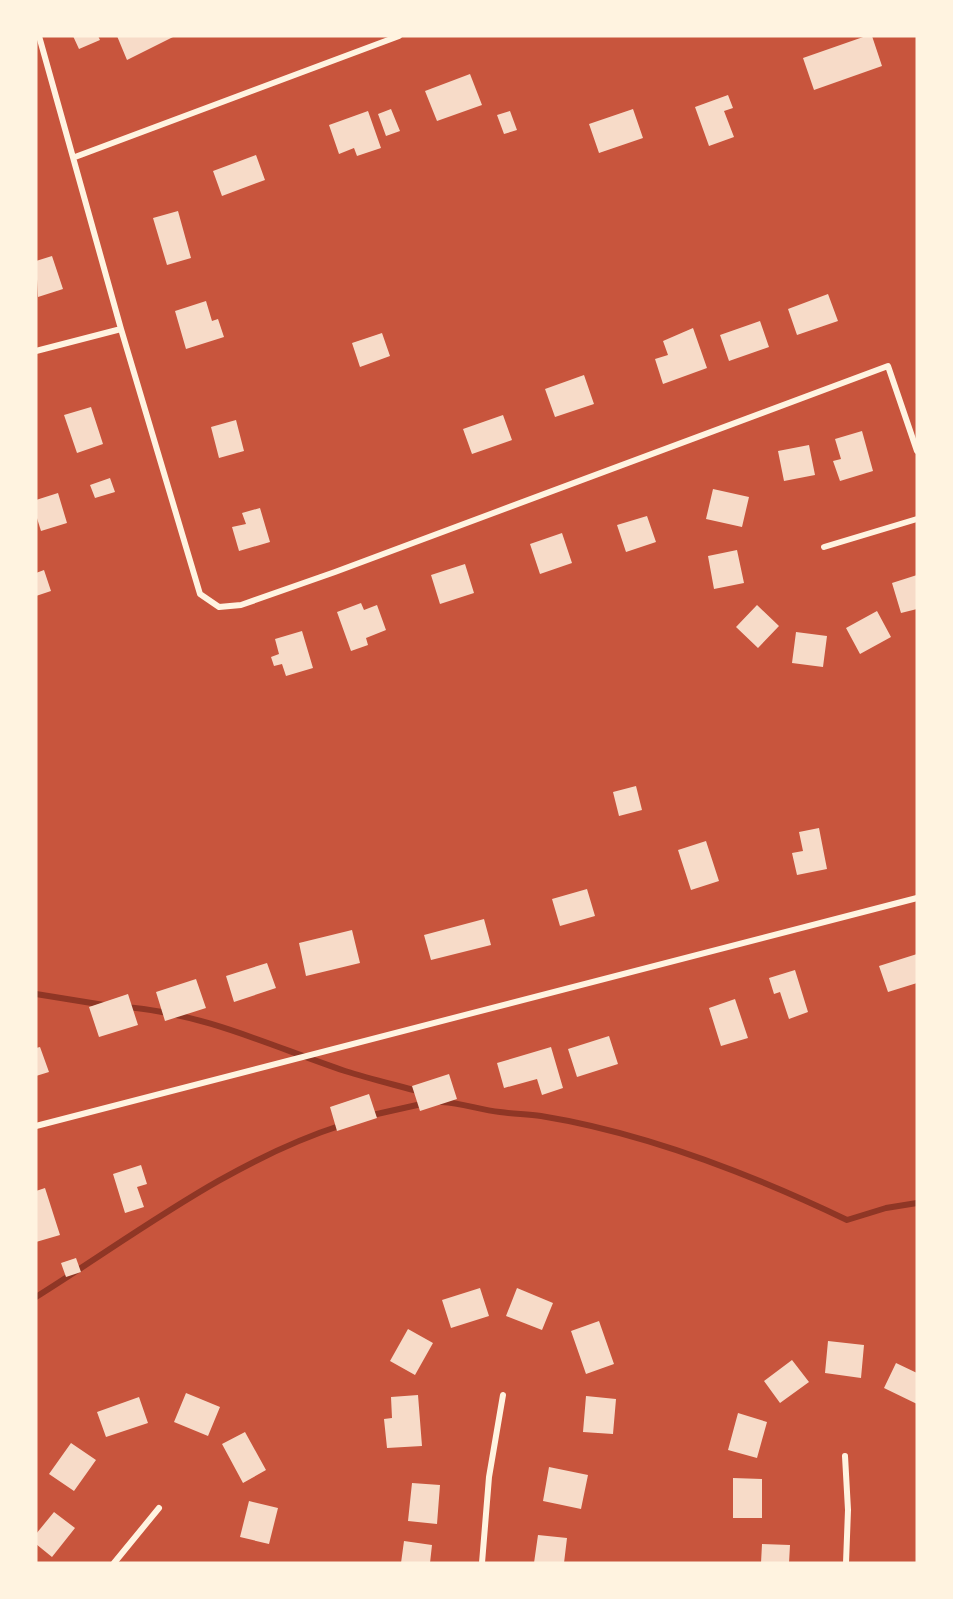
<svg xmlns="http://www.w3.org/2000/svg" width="953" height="1599" viewBox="0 0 953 1599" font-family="'Roboto Serif',serif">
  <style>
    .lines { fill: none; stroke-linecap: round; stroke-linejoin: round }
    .stream { stroke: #8f3625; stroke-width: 6 }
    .building { fill: #f7dbc8 }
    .minor { stroke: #fff3e0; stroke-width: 6 }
  </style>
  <rect width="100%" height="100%" fill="#c8553d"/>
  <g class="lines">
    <path class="stream" d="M36,994L104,1005
      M126,1007C205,1014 271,1046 345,1071C370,1079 396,1085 421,1092
      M442,1102C462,1103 480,1110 500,1112C513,1114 527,1114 541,1116C646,1133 751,1174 847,1220L886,1208L917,1203
      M368,1116L426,1103
      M36,1297C135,1235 230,1161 342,1125"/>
  </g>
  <path class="building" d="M73,36H98L100,40L79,49Z
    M117,36H175L127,60Z
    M866,36H872L882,66L814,90L803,58Z
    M470,74L482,105L437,121L425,91Z
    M728,95L733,108L724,111L734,137L709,146L695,107Z
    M391,109L400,131L386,136L378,114Z
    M633,109L643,138L599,153L589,124Z
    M368,111L381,148L357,156L354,148L339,154L329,125Z
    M510,111L517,130L504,134L497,115Z
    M256,155L265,180L222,196L213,171Z
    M178,211L191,258L167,265L153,218Z
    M52,256L63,289L38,297L36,261Z
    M828,294L838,321L797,335L788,309Z
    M206,301L212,321L218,319L224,337L186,349L175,311Z
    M760,321L769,347L729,361L720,335Z
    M693,328L707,368L663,384L655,359L668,355L663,341Z
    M382,333L390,356L360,367L352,343Z
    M584,375L594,404L555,417L545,389Z
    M91,407L103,444L77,453L64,415Z
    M503,415L512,440L472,454L463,429Z
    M236,420L244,451L219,458L211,427Z
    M862,431L873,471L840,481L833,461L841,459L835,439Z
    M809,445L815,475L784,481L778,451Z
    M110,478L115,492L95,498L90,485Z
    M713,489L749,497L742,527L706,519Z
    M58,493L67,523L41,531L36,515V500Z
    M260,508L270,542L239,551L232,527L246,524L242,513Z
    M647,516L656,542L626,552L617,525Z
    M562,533L572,563L540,574L530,544Z
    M737,550L744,583L714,589L708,556Z
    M465,564L474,593L440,604L431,575Z
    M44,570L51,591L36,596V573Z
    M917,575V609L901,613L892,583Z
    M361,603L364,610L377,605L386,630L366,638L368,645L351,651L337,612Z
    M757,605L779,626L758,648L736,627Z
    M877,611L891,637L860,654L846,628Z
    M302,631L313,668L286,676L282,664L274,666L271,657L279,654L275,639Z
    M796,632L827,636L823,667L792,663Z
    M636,786L642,810L619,816L613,792Z
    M819,828L827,869L797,875L792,853L803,851L799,832Z
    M706,841L719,881L691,890L678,850Z
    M587,889L595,916L560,926L552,899Z
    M484,919L491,945L431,960L424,935Z
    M352,930L360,963L306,976L299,943Z
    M917,954V983L888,992L879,966Z
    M267,963L276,988L234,1002L226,976Z
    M795,970L808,1012L789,1019L780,992L774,994L769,978Z
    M196,979L206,1008L165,1021L156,992Z
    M128,994L138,1025L99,1037L89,1007Z
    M735,999L748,1038L721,1046L709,1008Z
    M609,1036L618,1064L577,1077L568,1049Z
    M40,1047L49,1072L36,1076V1048Z
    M551,1047L563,1088L542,1095L537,1079L504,1088L497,1063Z
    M449,1074L457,1099L420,1111L412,1086Z
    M369,1094L377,1118L337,1131L330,1107Z
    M141,1165L147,1184L137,1187L144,1207L125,1213L113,1174Z
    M45,1188L60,1235L36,1242V1191Z
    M76,1258L81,1272L66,1277L61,1263Z
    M480,1288L489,1316L451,1328L442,1300Z
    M517,1288L553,1303L542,1330L506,1316Z
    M599,1321L614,1364L586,1374L571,1331Z
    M408,1329L433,1343L415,1375L390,1361Z
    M828,1341L864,1345L861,1378L825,1373Z
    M792,1360L809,1382L780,1403L764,1381Z
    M896,1363L917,1373V1404L884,1388Z
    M186,1393L220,1407L208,1436L174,1422Z
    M418,1395L422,1446L387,1448L384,1419L392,1418L391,1397Z
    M586,1396L616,1399L613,1434L583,1432Z
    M139,1397L148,1423L106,1437L97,1412Z
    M738,1413L767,1422L757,1458L728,1450Z
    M245,1432L266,1470L243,1483L222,1444Z
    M71,1443L96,1460L74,1491L49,1474Z
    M549,1467L588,1475L581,1509L543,1501Z
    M733,1478L762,1479V1518H733Z
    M412,1483L440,1485L437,1524L408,1521Z
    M249,1501L278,1508L269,1544L240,1537Z
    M54,1512L75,1528L52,1557L36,1544V1534Z
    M538,1535L567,1538L564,1563H534Z
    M404,1541L432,1545L430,1563H401Z
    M762,1544L790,1545L789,1563H761Z"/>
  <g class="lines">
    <path class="minor" d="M39,36L121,329L200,594L219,607L241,605L335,572L888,366L917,451
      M75,157L399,36
      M36,351L121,329
      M824,547L917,519
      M36,1126L917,898
      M845,1456L848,1510L846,1563
      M114,1563L159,1508
      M482,1563L489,1477L503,1395"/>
  </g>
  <rect width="953" height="1599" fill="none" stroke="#fff3e0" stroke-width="75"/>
</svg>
